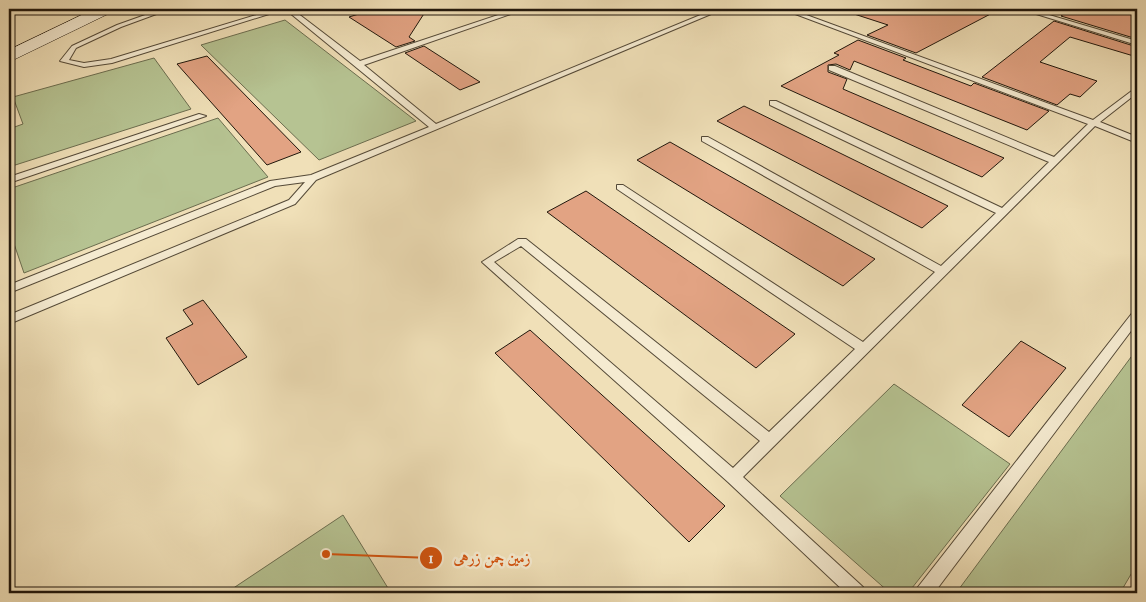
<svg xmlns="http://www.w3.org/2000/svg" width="1146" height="602" viewBox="0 0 1146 602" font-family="'IM FELL French Canon',Amiri,serif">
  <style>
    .green { fill: #b6c392; stroke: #6b6d4f }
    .building { fill: #e2a383; stroke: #20170c }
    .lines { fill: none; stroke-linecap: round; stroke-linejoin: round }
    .service-casing { stroke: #544937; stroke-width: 2 }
    .secondary-casing { stroke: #20170c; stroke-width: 1 }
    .service { fill: #f5ebd1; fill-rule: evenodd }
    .secondary { fill: #f5ebd1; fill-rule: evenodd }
    .leader { fill: none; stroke: #d4520c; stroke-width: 2 }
    .callout-dot { fill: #d4520c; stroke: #f5ebd1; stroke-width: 2 }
    .mark-label { font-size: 15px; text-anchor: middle; font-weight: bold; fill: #fff }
    .callout-label { font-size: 15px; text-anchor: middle; font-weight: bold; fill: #d4520c; stroke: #f5ebd1; stroke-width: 5; stroke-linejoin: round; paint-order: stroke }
  </style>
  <rect width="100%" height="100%" fill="#f0e0b8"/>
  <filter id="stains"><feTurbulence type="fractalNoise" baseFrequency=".004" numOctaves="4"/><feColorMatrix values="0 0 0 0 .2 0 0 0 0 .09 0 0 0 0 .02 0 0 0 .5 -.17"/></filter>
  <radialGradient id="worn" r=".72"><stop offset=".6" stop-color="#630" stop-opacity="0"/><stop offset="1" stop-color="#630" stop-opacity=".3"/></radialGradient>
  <path class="green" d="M285,20L416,121L319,160L201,45Z
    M154,58L191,109L9,167V129L23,124L13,97Z
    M218,118L268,177L24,273L9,229V189Z
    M1137,349V564L1120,593H956Z
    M894,384L1010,464L908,593H890L780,496Z
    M343,515L391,593H226Z"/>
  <path class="building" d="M375,9H427L409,37L415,41L396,47L349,17Z
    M848,9H1000L916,53L867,35L888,25L848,12Z
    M1071,9H1122L1137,13V39L1061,16Z
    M1054,21L1137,47V57L1070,37L1040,62L1097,81L1080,97L1070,94L1057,105L982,77Z
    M858,40L906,58L903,60L971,86L974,83L1049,111L1027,130L854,61L850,70L836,64L828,65V72L847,79L843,89L1004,158L982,177L781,86L839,55L834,53Z
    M424,46L480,82L460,90L405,53Z
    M207,56L301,152L267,165L177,64Z
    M744,106L948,206L922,228L717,121Z
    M670,142L875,259L843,286L637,160Z
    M586,191L795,334L756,368L547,212Z
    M203,300L247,357L198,385L166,338L193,324L183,310Z
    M530,330L725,506L689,542L495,353Z
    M1021,341L1066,368L1009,437L962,405Z"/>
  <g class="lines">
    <g class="service-casing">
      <path id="service" d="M162,9H170L121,27L76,48L69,60L84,63L111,59L276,9H292L360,61L516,9H525L364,65L436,124L715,9H723L316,180L295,204L9,324V315L289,200L305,182L275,186L9,293V285L270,181L311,175L429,127L285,9L112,63L84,67L60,61L72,46L117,25Z
        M782,9H790L1093,120L1137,87V93L1100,122L1137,137V143L1095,126L743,477L863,587L865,593H846L728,482L482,262L518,239H526L769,432L855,349L617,189V185H623L863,342L935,272L702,141V137H708L941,266L996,213L770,105V101H776L1002,208L1049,162L829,70V66H835L1054,157L1088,124ZM521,246L760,441L733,468L494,262Z
        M1020,9H1029L1137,41V45Z
        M199,114L206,116L9,183V177Z
        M1137,311V323L934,593H916L918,587L1133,312Z"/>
    </g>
    <g class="secondary-casing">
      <path id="secondary" d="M94,9H114L112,12L9,62V50Z"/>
    </g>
    <use href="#service" class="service"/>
    <use href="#secondary" class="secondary"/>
  </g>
  <path class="leader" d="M326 554L431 558"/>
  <g class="callout-dot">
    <circle cx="326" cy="554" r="5"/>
    <circle cx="431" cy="558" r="12"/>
  </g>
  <g class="mark-label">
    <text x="431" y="563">1</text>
  </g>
  <g class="callout-label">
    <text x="492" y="563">زمین چمن زرهی</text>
  </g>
  <rect width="1146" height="602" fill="none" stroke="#f0e0b8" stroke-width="30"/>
  <rect x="10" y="10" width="1126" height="582" fill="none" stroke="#20170c" stroke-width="2.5"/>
  <rect x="15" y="15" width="1116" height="572" fill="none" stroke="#20170c"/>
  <rect width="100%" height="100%" filter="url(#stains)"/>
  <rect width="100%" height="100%" fill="url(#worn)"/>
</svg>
